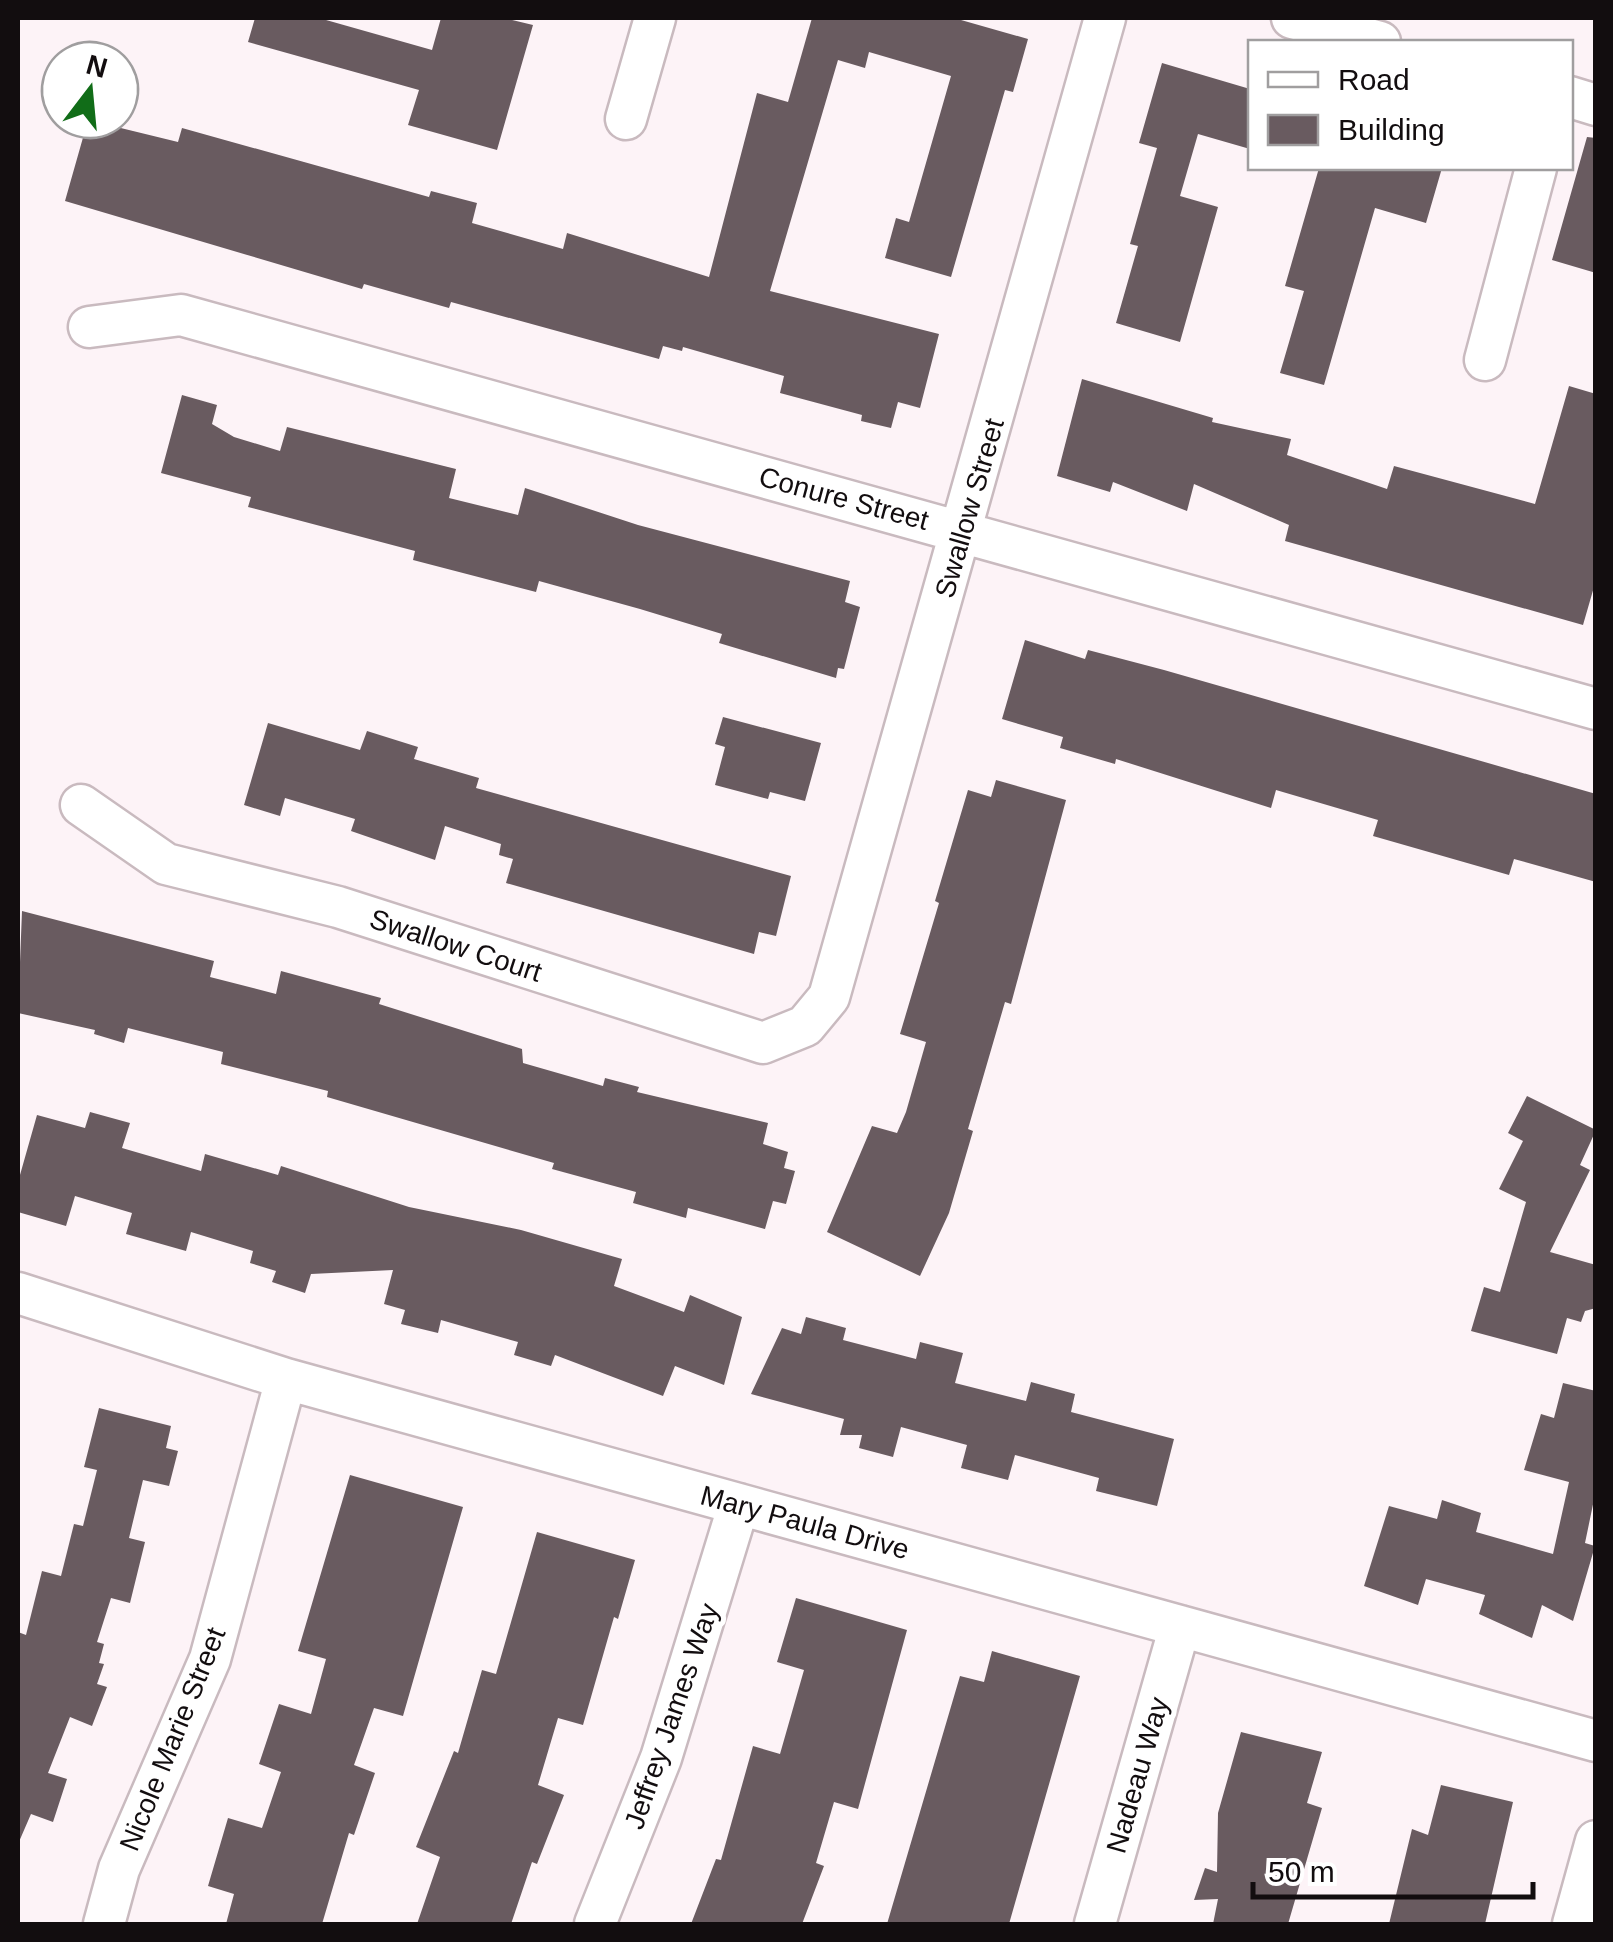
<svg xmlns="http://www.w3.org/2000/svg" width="1613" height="1942" viewBox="0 0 1613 1942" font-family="Arial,sans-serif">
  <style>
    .building { fill: #695b60 }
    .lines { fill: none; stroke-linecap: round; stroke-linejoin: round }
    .minor-casing { stroke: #c9babf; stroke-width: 45 }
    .minor { stroke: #fff; stroke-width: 40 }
    .labels { text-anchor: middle; stroke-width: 10; stroke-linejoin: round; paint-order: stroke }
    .street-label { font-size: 28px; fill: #120d0f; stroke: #fff }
  </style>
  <rect width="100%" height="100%" fill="#fdf3f7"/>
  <path class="building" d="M255,18H319L432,50L441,18H504L533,25L497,150L408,125L419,90L248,42Z
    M812,18H954L1028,39L1013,92L1005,90L951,277L885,258L896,218L909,222L951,76L869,52L865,68L838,60L770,291L939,334L920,408L898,402L891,428L861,421L862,415L780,393L784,376L683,347L682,351L663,346L659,359L451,302L449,308L364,284L362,289L65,201L88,120L178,142L182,128L429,197L431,191L477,203L472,223L563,249L567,233L709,277L757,93L788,102Z
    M1162,63L1250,89V149L1198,134L1180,196L1218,207L1180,342L1116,323L1138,246L1130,244L1157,148L1139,143Z
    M1587,137L1596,138V273L1552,260Z
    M1319,168H1442L1426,223L1375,208L1324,385L1280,373L1304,291L1285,286Z
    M1082,379L1213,418L1212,422L1291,439L1287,455L1387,489L1394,466L1535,504L1569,386L1596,394V580L1583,625L1285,541L1289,525L1194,484L1187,511L1113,482L1110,492L1057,476Z
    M182,395L217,405L212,424L234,437L280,451L287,427L456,469L449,498L518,515L525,488L638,525L850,581L845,602L860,607L844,669L838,668L836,678L719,643L722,634L640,609L539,581L536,592L413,560L415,551L248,507L251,497L161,473Z
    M1025,640L1085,659L1088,650L1164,670L1596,794V882L1514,859L1509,875L1373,836L1378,820L1276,790L1271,808L1116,759L1115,764L1060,748L1063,737L1002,719Z
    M723,717L821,743L805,801L770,792L768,799L715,785L725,747L715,744Z
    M268,723L360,750L367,731L418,747L414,759L479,778L476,788L791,876L776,936L759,932L754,954L506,883L513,859L499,855L501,844L445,826L435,860L351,831L355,819L285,798L280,816L244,805Z
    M996,780L1066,800L1011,1004L1005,1002L968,1129L973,1131L949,1213L920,1276L827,1232L872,1126L897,1133L906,1112L926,1042L900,1034L939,903L935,901L968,790L991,797Z
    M22,911L214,961L210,977L276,994L281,971L381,998L379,1004L522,1049L523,1063L603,1086L605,1078L639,1087L637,1092L768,1123L763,1144L788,1152L784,1168L795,1171L786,1204L773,1201L765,1229L688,1208L686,1218L633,1203L636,1192L552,1169L554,1163L327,1097L328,1091L221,1064L223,1052L128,1028L124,1043L94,1034L95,1030L18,1013Z
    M1527,1096L1596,1130L1580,1165L1590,1170L1550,1252L1596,1265V1308L1585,1311L1581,1322L1567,1318L1557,1354L1471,1331L1484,1287L1500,1292L1526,1202L1499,1189L1523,1141L1508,1133Z
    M90,1112L130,1123L122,1148L201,1171L205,1154L278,1175L281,1166L409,1207L521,1230L622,1259L614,1286L684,1312L690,1295L742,1317L724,1385L675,1366L663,1396L555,1355L551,1366L514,1355L518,1342L441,1320L438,1333L401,1324L405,1310L384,1304L393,1270L311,1274L305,1293L272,1282L276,1271L250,1263L253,1251L191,1232L186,1251L126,1234L132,1213L75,1196L66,1226L18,1212V1182L37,1115L85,1128Z
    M806,1317L846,1328L843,1340L916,1359L920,1342L963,1353L955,1383L1026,1401L1031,1382L1075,1394L1071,1412L1174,1439L1157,1506L1096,1491L1099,1478L1015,1455L1008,1480L961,1468L967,1445L901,1427L893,1457L859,1448L862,1435H840L844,1419L751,1394L782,1328L801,1334Z
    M1563,1383L1596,1391V1490L1585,1543L1595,1546L1573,1621L1542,1605L1532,1638L1479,1614L1485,1595L1426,1579L1418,1605L1364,1586L1389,1506L1437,1519L1442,1500L1481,1513L1476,1532L1553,1554L1569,1482L1524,1470L1541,1414L1554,1418Z
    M99,1408L171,1426L166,1448L178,1451L169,1486L143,1480L129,1538L145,1542L130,1603L111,1598L97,1642L104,1644L99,1663L104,1664L97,1684L107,1687L92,1726L70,1717L48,1773L67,1779L53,1822L31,1814L18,1844V1632L26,1635L42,1571L61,1576L74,1524L83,1526L97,1470L84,1467Z
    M350,1475L463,1507L403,1716L374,1708L354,1765L375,1773L354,1835L349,1833L322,1924H226L234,1894L208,1886L228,1818L262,1828L281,1772L259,1764L279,1704L311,1714L326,1659L298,1651Z
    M537,1532L635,1560L618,1619L614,1617L583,1725L558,1718L538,1785L564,1795L537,1864L532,1862L511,1924H417L440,1857L416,1847L454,1751L458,1753L482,1670L496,1674Z
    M796,1598L907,1630L858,1809L834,1802L816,1863L824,1866L802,1924H691L716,1859L721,1860L753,1746L780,1754L804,1670L777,1662Z
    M992,1651L1080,1676L1009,1924H887L960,1676L984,1682Z
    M1241,1732L1322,1752L1307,1803L1322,1808L1288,1924H1213L1218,1899L1194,1900L1205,1868L1217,1872L1218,1813Z
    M1441,1785L1513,1802L1485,1924H1389L1412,1829L1428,1835Z"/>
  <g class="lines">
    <g class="minor-casing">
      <path id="minor" d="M1292,18L1380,42
        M1570,97L1596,105
        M626,119L655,18
        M89,327L181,315L1596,709
        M1485,360L1536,168
        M81,805L166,864L338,907L763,1043L805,1026L829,997L1105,18
        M18,1293L286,1379L1596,1741
        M104,1924L119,1869L210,1659L286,1379
        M595,1924L661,1758L739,1504
        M1095,1924L1180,1626
        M1573,1924L1596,1841"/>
    </g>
    <use href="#minor" class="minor"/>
  </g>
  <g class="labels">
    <g class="street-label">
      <text transform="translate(844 498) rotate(15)" y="10">Conure Street</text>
      <text transform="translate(969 508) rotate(-74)" y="10">Swallow Street</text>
      <text transform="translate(456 945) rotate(18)" y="10">Swallow Court</text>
      <text transform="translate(805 1522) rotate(15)" y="10">Mary Paula Drive</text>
      <text transform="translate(671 1716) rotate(-71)" y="10">Jeffrey James Way</text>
      <text transform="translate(172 1739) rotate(-68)" y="10">Nicole Marie Street</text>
      <text transform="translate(1137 1775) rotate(-74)" y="10">Nadeau Way</text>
    </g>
  </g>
  <rect width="1613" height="1942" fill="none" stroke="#120d0f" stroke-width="40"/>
  <rect x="1248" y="40" width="325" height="130" fill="#ffffff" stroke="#a09e9f" stroke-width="2.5"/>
  <rect x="1268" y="72" width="50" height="15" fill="#ffffff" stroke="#a09e9f" stroke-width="2.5"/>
  <text x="1338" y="90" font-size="30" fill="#120d0f">Road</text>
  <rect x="1268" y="115" width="50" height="30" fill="#695b60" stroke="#a09e9f" stroke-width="2.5"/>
  <text x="1338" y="140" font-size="30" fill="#120d0f">Building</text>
  <g transform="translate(90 90) rotate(16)"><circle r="48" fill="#ffffff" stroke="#a09e9f" stroke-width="2.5"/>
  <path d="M0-8L18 38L0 25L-18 38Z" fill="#116d18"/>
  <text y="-15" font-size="28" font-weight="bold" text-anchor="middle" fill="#120d0f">N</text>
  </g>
  <path d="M1253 1882v15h280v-15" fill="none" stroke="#120d0f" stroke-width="5"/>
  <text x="1268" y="1882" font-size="30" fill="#120d0f" stroke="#ffffff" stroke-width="8" paint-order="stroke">50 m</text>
</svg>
